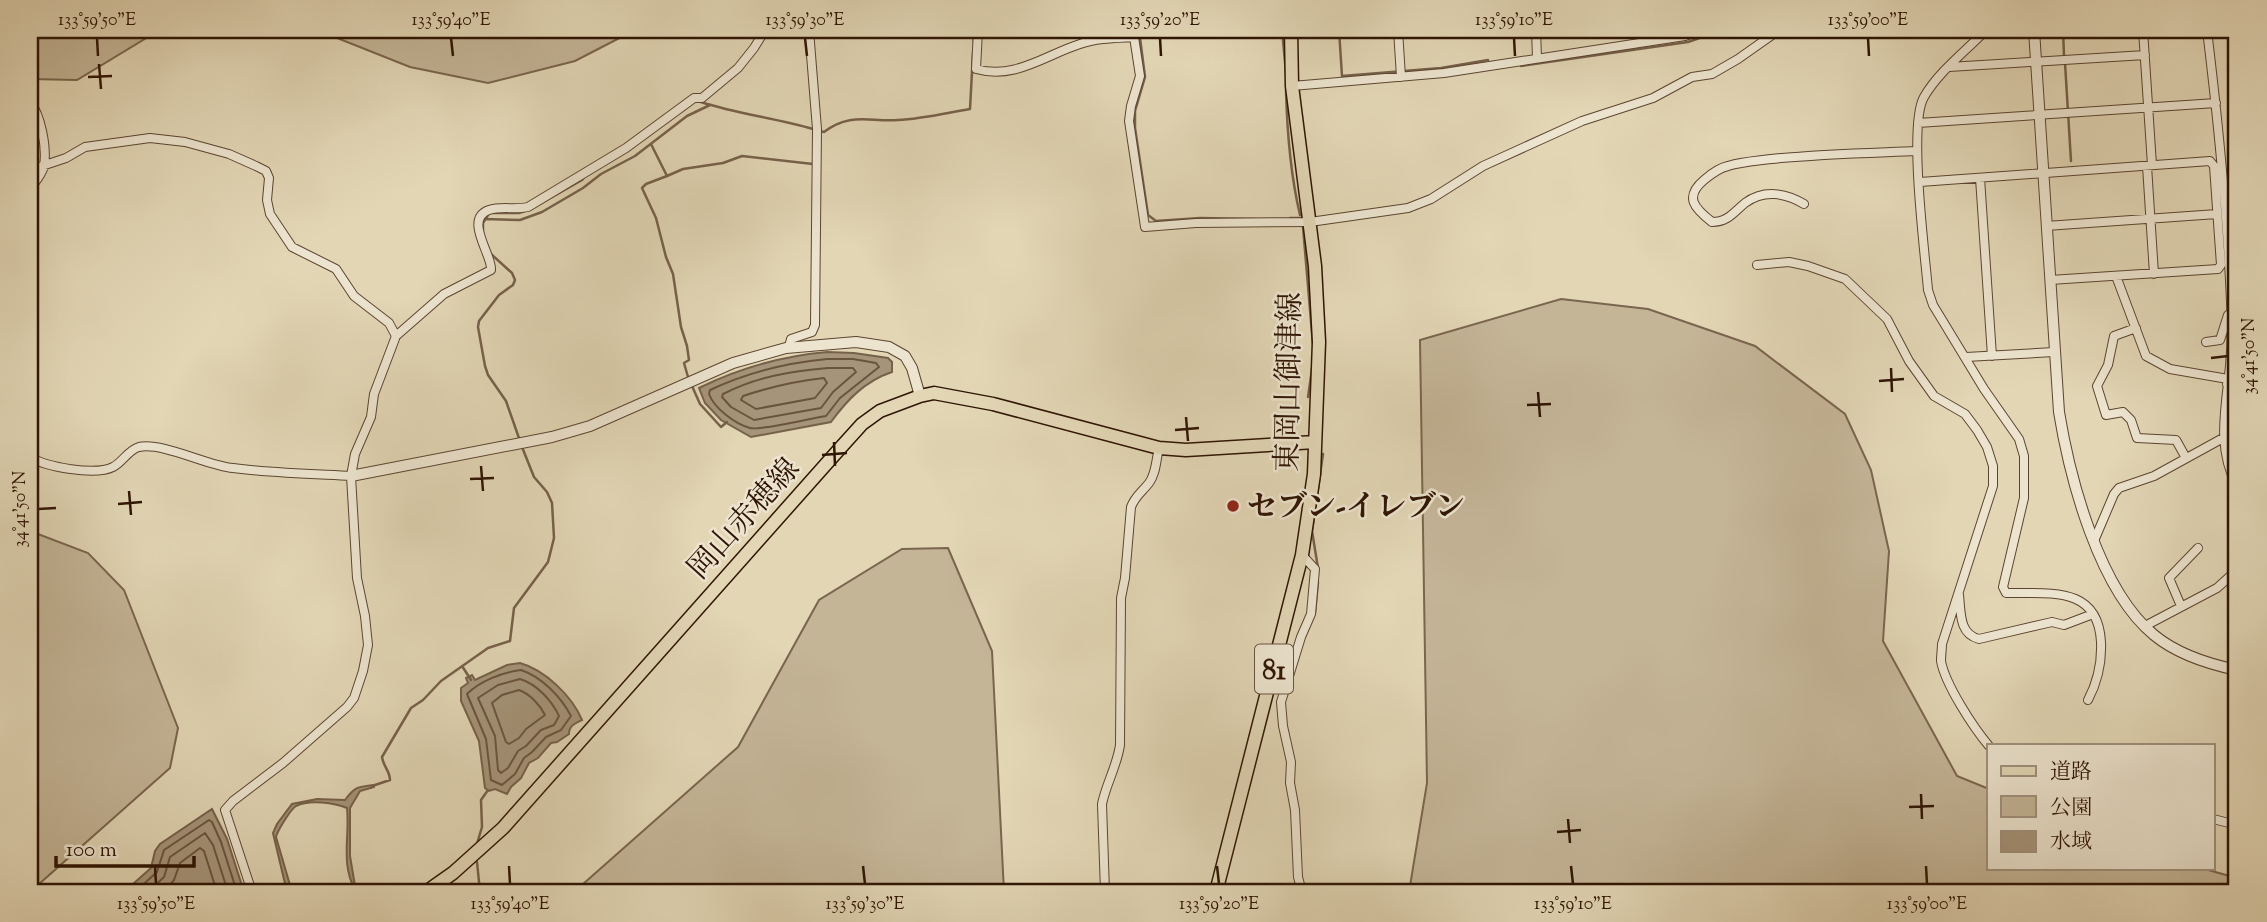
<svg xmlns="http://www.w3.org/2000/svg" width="2267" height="922" viewBox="0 0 2267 922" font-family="'Sorts Mill Goudy','Noto Serif JP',serif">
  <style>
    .green { fill: #c4b597; stroke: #7a654e; stroke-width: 2 }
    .water { fill: #a59479; stroke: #76614a; stroke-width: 2 }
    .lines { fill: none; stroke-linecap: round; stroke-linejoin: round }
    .shore { stroke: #6a543e; stroke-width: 2 }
    .stream { stroke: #76614a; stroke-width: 2.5 }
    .minor-casing { stroke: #5c4530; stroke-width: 10 }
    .tertiary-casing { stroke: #5c4530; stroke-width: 12 }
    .primary-casing { stroke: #2f1504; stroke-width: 15 }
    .minor { stroke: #ece4cf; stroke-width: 8 }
    .tertiary { stroke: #ece4cf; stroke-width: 10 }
    .primary { stroke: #e2d6b5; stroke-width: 12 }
    .ticks { fill: none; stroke: #2f1504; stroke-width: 2.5 }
    .poi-dot { fill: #8f2418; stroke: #ece4cf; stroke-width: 2.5 }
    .labels { text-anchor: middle; stroke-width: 5; stroke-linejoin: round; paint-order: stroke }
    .shield { fill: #ece4cf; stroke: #685341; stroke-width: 2 }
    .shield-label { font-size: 28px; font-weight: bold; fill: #2f1504 }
    .street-label { font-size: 30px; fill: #2f1504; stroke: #ece4cf }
    .poi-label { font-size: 30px; font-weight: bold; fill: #2f1504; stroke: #ece4cf; text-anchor: start }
    .neatline { fill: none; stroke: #2f1504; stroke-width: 2.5 }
    .ticks-label { font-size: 18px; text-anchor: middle; fill: #2f1504 }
  </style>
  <rect width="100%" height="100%" fill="#e2d6b5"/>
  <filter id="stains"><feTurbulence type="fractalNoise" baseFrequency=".00286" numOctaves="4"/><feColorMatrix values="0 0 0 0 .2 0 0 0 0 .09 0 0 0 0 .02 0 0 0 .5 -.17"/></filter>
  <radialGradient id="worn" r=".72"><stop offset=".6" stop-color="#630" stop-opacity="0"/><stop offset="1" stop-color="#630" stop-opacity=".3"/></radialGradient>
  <path class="green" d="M30,30H166L158,31L77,80L30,79Z
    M317,30H635L575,61L488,83L410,67Z
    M1561,299L1648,309L1755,346L1845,414L1871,470L1889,551L1883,641L1957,776L1989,789V868H2201L2237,878V892H1409L1427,783L1420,340Z
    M30,531L88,553L124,590L178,728L170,768L30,892Z
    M948,548L992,651L1004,892H574L738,747L819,600L902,549Z"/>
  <path class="water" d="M827,352L854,353L888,358L892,362V372C865,381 847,400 831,422L751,437L721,420L705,403L699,388C740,368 781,356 827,352Z
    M520,663C545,670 572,696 582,720C574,724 569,726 569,734L557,742L551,743L538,758L529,763L521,778L511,787L507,794L495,789L489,791L485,788L479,741L461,701V688L468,683L466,678L472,675L475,680L507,665Z
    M374,785V787L360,791L350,808V856L356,892C340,863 350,839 347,808C335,803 310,799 296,806C291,809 280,827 277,834L276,837L292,892H287L273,833L277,824L292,804L317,799L345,800C355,786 358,787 374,785Z
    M212,809L227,839L244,892H124L151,868L155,851L160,844Z"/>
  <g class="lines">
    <path class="shore" d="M827,359H853L876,363L879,367L840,398L826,416C812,418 760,431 750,428C735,424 714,408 709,394L710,390C748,372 785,363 827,359Z
      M828,368H853L856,372L833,392L821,408L754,420L731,407L722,397L723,394C756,377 791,371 828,368Z
      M824,378L827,383L815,398L756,409L741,400L743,396C770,387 796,381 824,378Z
      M521,670C542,677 561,697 571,716L561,730L546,737L532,752L524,758L515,774L502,785L491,780L486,739L467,694C480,681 503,672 521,670Z
      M520,679C537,684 552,701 559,716L554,725L541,730L526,746L518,751L508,768L501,773L498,770L495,736L478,698L498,685Z
      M519,690C530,694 540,705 545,715L526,729L519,738L509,744L506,742L492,703L502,695Z
      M135,892L157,872L164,850L209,820L212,822L221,842L237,892
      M148,892L164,877L170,857L205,833L213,845L228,892
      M164,892L174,880L180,863L200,848L204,851L217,892"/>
    <path class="stream" d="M973,30L974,43
      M1139,30L1145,77L1135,111V128L1148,215L1156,221L1200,218L1255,219
      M1282,30L1286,73
      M1339,30L1342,76L1441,68L1488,60
      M2063,30L2064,56
      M2065,63L2071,161
      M1521,66L1688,42L1708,35L1716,30
      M1286,90C1287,129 1291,177 1300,215
      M701,102C737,114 776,118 813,129
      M820,131L824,132C850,112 869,122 898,120C922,119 946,113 970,109L973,53
      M651,144L667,176L646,184L642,188L656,218L666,257L673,274L681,327L687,346L689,360L684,363L688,377
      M667,176L683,169L723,163L742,156L813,164
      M531,209L582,180L585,176
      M493,213H519L525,211
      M1290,218H1301
      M484,219L520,220L542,212L583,188L601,174L635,156L687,116L710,105
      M1303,227L1313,345
      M483,231V223L488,215
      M491,254L512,273L515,280L513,285L499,295L479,321L478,327L485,366L488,375L506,401L520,441
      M692,386L700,404L721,427L727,422
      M1308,397L1312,369
      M1318,568L1312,531L1323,454
      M1315,613L1318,582
      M462,666L471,680
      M372,786L390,780C390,771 383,766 382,757L411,708L423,700L441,681L488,648L510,641L514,608L548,562L554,538L552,503L547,492L534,477L522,447
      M476,847L482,827L481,800L488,790
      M477,862L480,892"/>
    <g class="minor-casing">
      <path id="minor" d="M978,30L976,69C1015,80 1045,55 1080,44C1097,38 1116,38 1134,37L1140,76L1131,106L1129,121L1145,227L1196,223L1310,222L1408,208L1431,199L1483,166L1582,121L1653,98L1692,77L1712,74L1738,59L1779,30
        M1398,30L1401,77
        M1536,30L1537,58
        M1986,30C1966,51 1939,71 1924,97C1908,124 1925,253 1928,290L1933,305L1984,389L2019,439L2024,456V498L2003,587L2006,593C2049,594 2098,585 2101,642C2102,664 2098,681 2088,700
        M2143,30L2152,165
        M2207,30C2218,120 2227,210 2231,301C2232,322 2232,345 2230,366C2226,406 2216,448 2237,486
        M1949,67L2145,55
        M1292,86L1444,73L1685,36L1700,30
        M30,102C41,115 47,148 44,166C42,175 35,182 30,189
        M1918,123L2216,103
        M2147,166L2154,274
        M30,170L66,158L85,147L150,138L185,142L229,154L256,166L266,171L269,178L267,200L270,214L292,247L336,269L354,296L389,323L396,336
        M1980,178L1992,356
        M1920,182L2210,161L2214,166L2221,265L2218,269L2050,280
        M1804,204C1786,193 1764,189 1745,203C1734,212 1728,222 1712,222C1694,208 1684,197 1704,180C1711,174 1719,168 1728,166C1741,162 1756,161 1771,159C1819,154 1869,153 1917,151
        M2046,226L2217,214
        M1757,265L1789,262L1808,266L1845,279L1887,319L1909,361L1934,396L1965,414L1977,430L1987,447L1993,466V486L1942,644C1942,649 1941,655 1941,661C1945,684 1973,727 1989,746
        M2116,276L2146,356L2170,369L2228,379
        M2136,328L2114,336L2108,365L2097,386L2106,415L2123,412L2131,420L2137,438L2176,440L2186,458
        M2206,342L2220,340L2228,315
        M789,347L791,339L812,332L815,325L817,129L809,30
        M1966,357L2054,352
        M2227,384L2237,388
        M30,457C46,467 95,476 113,467C123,462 128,450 139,447C163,442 208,466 233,468C272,473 312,474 351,476
        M2094,541L2114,494L2119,488L2154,476L2225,437
        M1302,555L1315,569L1311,614L1301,637L1281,702L1283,726L1291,762L1290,783L1295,810L1298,877L1302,892
        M1959,595C1961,613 1959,634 1979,639L2052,622L2064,625L2093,614
        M2181,606L2169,578L2198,548
        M2145,626L2217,588L2237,570
        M2213,819L2237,825
        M252,892L225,810L233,801L283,763L347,707L354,698L363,671L368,645L365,616L357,578L351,476L355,454L371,417L374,394L396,336L444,294L491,270C493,256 463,219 489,210C501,206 515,210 528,207L626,148L694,98H702L738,68L754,48L765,30
        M1105,892L1102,804C1106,784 1117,766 1120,745L1121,598L1125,578L1131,507C1135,496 1142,492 1149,483C1156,474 1156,460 1159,448"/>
    </g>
    <g class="tertiary-casing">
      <path id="tertiary" d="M2034,30L2059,412C2070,479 2099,590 2154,635C2177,654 2208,664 2237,670
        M351,476L552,437L590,426L733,363L786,348L856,342L889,347L905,356L912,368L920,396"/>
    </g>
    <g class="primary-casing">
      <path id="primary" d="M426,892L453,873L503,828L843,445L862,424L880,411L920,396L934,393L993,404L1159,448L1186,450L1315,442
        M1216,892L1302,555L1314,474L1319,342L1315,266L1292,86L1291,30"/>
    </g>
    <use href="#minor" class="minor"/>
    <use href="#tertiary" class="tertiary"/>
    <use href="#primary" class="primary"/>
  </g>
  <path class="ticks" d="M97,38L98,56M451,38L453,56M805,38L807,56M1160,38L1161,56M1514,38L1515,56M1868,38L1869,56M99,64L101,89M88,77L112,76M2211,358L2228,356M1891,368L1892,392M1879,381L1904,379M1538,392L1540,417M1527,405L1551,404M1186,417L1188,441M1175,430L1199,428M834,442L835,466M822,455L847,453M481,466L483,491M470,479L494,478M129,491L131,515M118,504L142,502M38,509L56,508M1921,794L1922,819M1909,807L1934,806M1568,819L1570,843M1557,832L1581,830M155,866L156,884M509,866L510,884M863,866L865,884M1217,866L1219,884M1571,866L1573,884M1926,866L1927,884"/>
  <circle class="poi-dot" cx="1233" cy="506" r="7"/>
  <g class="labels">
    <rect class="shield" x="1255" y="644.5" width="38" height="49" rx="5"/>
    <g class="shield-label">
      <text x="1274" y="679">81</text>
    </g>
    <g class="street-label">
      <text transform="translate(1288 382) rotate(-89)" y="10">東岡山御津線</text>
      <text transform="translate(743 518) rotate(-48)" y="10">岡山赤穂線</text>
    </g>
    <g class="poi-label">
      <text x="1247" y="516">セブン-イレブン</text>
    </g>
  </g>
  <rect width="2267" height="922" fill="none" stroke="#e2d6b5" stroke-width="77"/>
  <rect x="1987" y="744" width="228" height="126" fill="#ece4cf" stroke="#a0917e" stroke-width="2"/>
  <rect x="2001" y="766" width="35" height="10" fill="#e2d6b5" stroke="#a0917e" stroke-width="2"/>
  <text x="2050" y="778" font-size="21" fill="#2f1504">道路</text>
  <rect x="2001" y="796" width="35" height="21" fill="#c4b597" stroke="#a0917e" stroke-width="2"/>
  <text x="2050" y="814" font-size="21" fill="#2f1504">公園</text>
  <rect x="2001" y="831" width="35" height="21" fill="#a59479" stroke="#a0917e" stroke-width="2"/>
  <text x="2050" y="848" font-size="21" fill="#2f1504">水域</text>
  <path d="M56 856v10h138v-10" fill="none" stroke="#2f1504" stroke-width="3.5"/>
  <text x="66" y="856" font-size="21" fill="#2f1504" stroke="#ece4cf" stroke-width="5" paint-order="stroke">100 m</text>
  <rect x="38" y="38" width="2190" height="846" class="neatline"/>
  <g class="ticks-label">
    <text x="97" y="25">133°59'50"E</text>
    <text x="451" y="25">133°59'40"E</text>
    <text x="805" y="25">133°59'30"E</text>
    <text x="1160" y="25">133°59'20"E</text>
    <text x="1514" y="25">133°59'10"E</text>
    <text x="1868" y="25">133°59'00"E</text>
    <text transform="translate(2248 356) rotate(-90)" y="6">34°41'50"N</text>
    <text transform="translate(19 509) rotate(-90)" y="6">34°41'50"N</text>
    <text x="156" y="909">133°59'50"E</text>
    <text x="510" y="909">133°59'40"E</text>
    <text x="865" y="909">133°59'30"E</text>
    <text x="1219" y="909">133°59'20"E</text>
    <text x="1573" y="909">133°59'10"E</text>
    <text x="1927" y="909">133°59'00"E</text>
  </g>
  <rect width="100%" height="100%" filter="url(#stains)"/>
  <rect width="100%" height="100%" fill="url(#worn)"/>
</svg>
